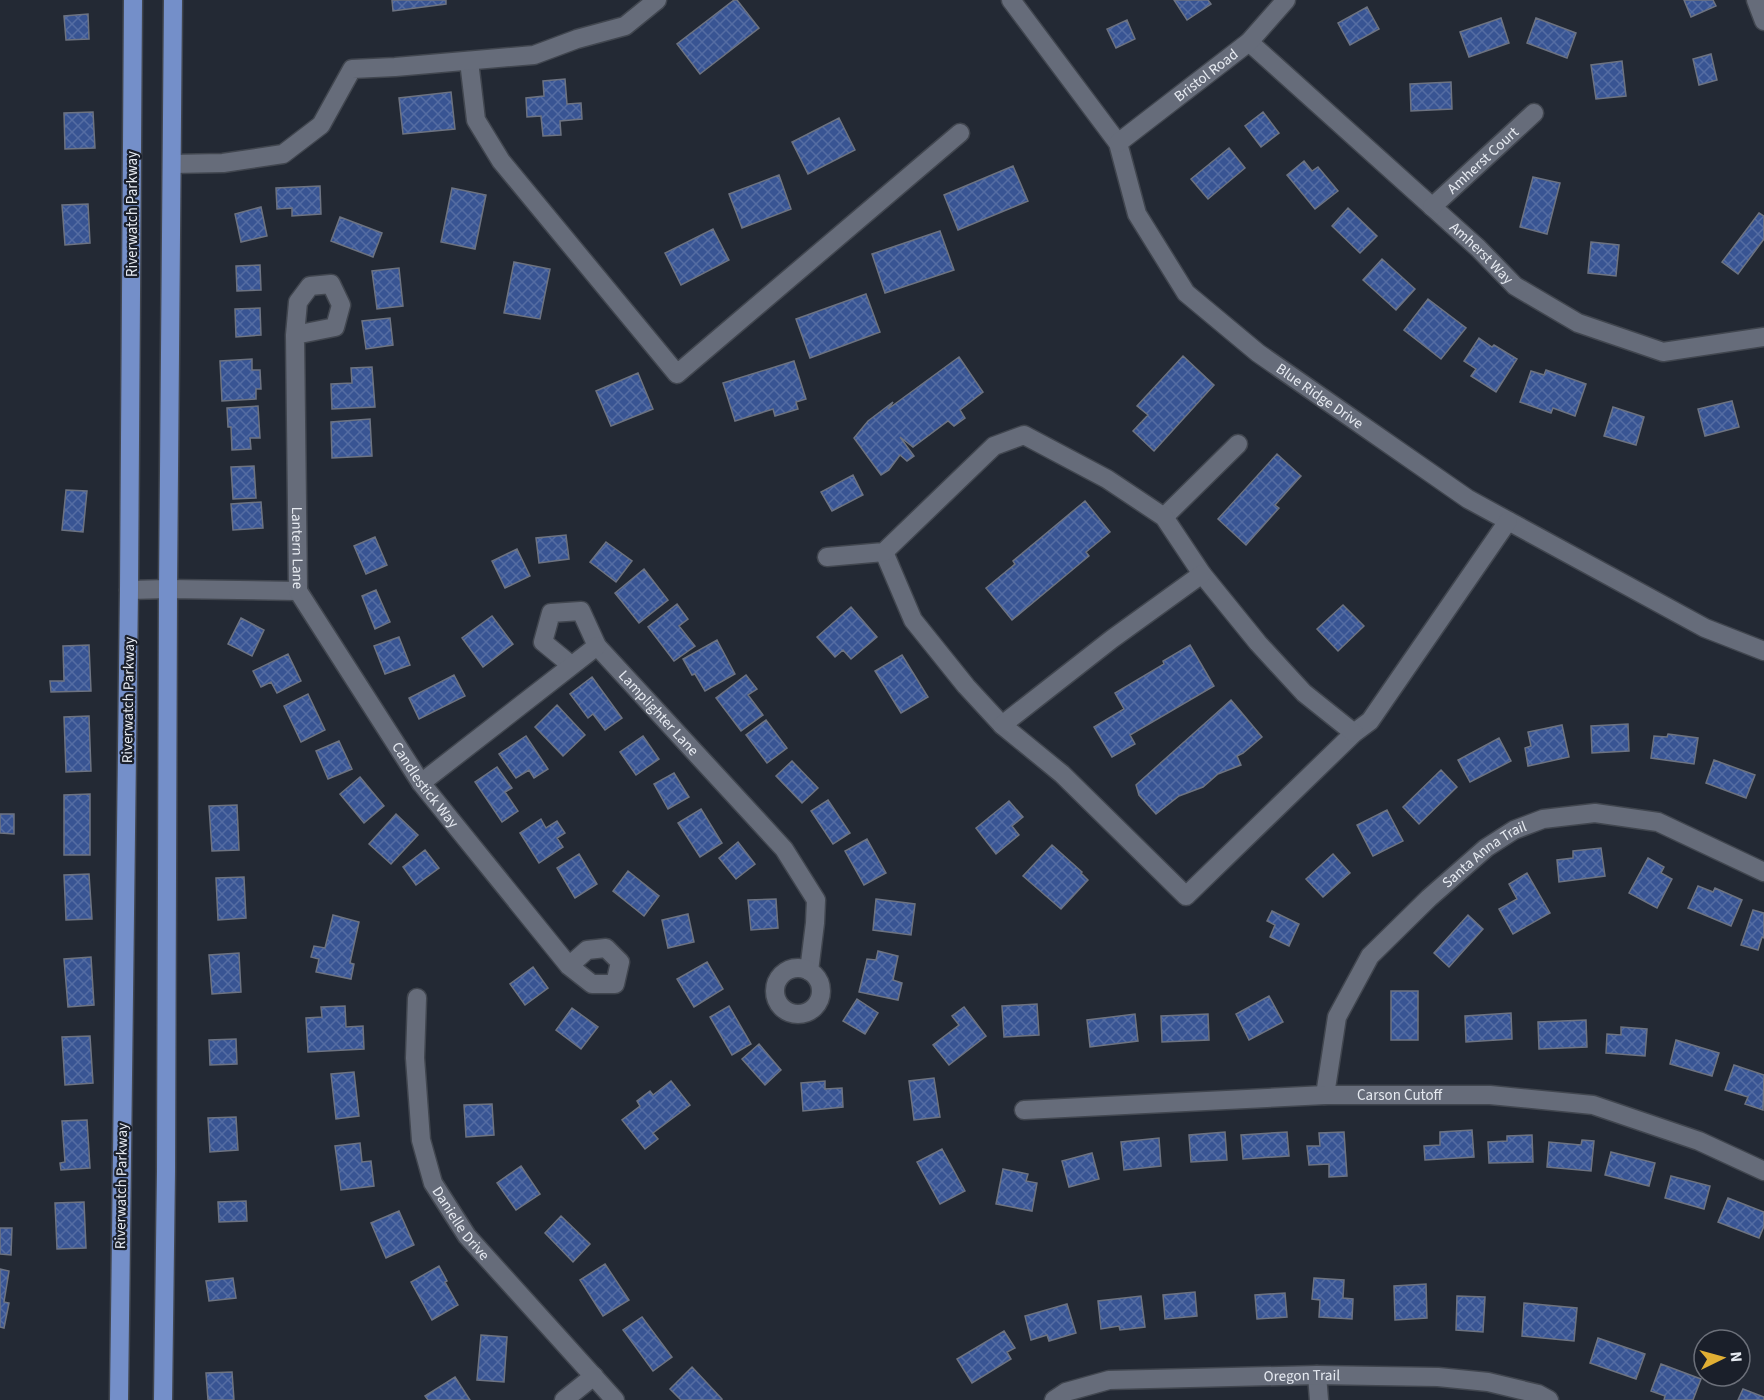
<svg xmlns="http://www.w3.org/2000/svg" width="1764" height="1400" viewBox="0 0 1764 1400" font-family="'Source Sans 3',sans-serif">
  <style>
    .building { fill: url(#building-cross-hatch); stroke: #6d7381; stroke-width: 1.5 }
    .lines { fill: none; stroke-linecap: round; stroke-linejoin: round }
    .minor-casing { stroke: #41464f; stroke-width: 21 }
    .major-casing { stroke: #41464f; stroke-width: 21 }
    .minor { stroke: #666c7a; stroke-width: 18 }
    .major { stroke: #748fc9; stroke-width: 18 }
    .labels { text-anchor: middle; stroke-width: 4.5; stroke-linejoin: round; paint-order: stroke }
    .street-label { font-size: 15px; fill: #e6eaf1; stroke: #1a1f2a }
  </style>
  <defs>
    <pattern id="building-cross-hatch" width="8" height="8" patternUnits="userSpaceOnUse" patternTransform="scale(1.5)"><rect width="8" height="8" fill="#385493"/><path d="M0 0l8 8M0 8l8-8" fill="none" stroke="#556da3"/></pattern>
  </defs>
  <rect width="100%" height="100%" fill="#232934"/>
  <path class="building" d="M392,0H446V4L393,11Z
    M734,0H737L759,28L700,74L677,44Z
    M1174,0H1208L1211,4L1187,20Z
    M1684,0H1713L1716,6L1691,17Z
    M1367,7L1379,29L1350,45L1338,23Z
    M88,14L89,39L66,40L64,16Z
    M1501,18L1509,43L1469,57L1460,32Z
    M1536,18L1576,33L1567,58L1527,43Z
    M1127,20L1135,39L1116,48L1107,29Z
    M1711,54L1717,80L1699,85L1693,59Z
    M1622,61L1626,96L1596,99L1591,65Z
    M565,79L567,104L581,103L582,119L560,121L561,135L543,136L541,116L527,117L526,98L544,96L543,81Z
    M1451,82L1452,109L1411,111L1410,84Z
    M451,92L455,129L403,134L399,98Z
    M93,112L95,148L65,149L64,113Z
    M1263,112L1279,133L1261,147L1245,126Z
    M839,118L855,150L808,174L792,142Z
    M1229,148L1245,168L1208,199L1191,179Z
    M1304,161L1312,171L1318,167L1338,191L1315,209L1287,175Z
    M1013,166L1028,201L958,230L944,195Z
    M779,175L791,209L742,228L729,194Z
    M1533,177L1560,183L1547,234L1520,227Z
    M320,186L321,214L292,216V208L277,209L276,188Z
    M452,188L486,195L475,249L441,242Z
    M88,204L90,243L65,245L62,205Z
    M261,207L267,236L241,242L235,214Z
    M1348,208L1377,236L1360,253L1332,226Z
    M1759,213L1764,216V239L1738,274L1722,262Z
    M340,217L382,233L373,257L331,241Z
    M713,229L729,260L681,285L665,253Z
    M940,231L954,270L885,293L872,254Z
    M1591,242L1619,245L1616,276L1588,273Z
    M1382,259L1415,289L1396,310L1363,280Z
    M514,262L550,269L540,319L504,313Z
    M260,265L261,290L237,291L236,266Z
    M399,268L403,306L377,309L372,271Z
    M866,294L880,332L810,358L796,319Z
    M1428,299L1466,328L1441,359L1404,330Z
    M260,308L261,335L236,337L235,309Z
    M390,318L393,345L366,349L362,321Z
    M1479,338L1492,347L1494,345L1517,359L1496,392L1471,376L1476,369L1464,361Z
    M1183,356L1214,385L1154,451L1133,431L1148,415L1137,406Z
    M959,357L983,392L960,410L965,418L954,426L948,421L913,447L900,437L914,456L907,461L900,455L889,470L881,475L854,438L868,421L893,402L888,409Z
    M252,359V370H260L261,389H256V399L222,401L220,361Z
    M794,361L806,399L796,402L798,409L775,416L773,409L735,421L723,383Z
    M372,367L375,407L332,409L331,384L352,383L351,368Z
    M1546,370L1586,384L1575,416L1553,408L1551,413L1520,402L1531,371L1544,375Z
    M638,373L653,409L611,426L596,391Z
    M1732,401L1739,427L1705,436L1698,409Z
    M258,406L260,438H250L251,449L232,450L231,427H228L227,408Z
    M1613,407L1644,417L1636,445L1604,436Z
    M370,419L372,456L332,458L331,422Z
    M1277,454L1301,476L1275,505L1279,508L1246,545L1218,519Z
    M254,466L256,498L233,499L231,467Z
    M853,475L863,495L832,511L821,492Z
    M66,490L87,491L83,532L62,530Z
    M1085,501L1110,532L1086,552L1089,556L1012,620L986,588L1015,564L1013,561Z
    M261,502L263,528L233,530L231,504Z
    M566,535L569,559L539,563L536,538Z
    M375,537L387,565L366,574L354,546Z
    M606,542L632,561L616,582L590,562Z
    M517,549L530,576L505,588L492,561Z
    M644,569L668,600L639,623L615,593Z
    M376,590L390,622L375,629L362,596Z
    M677,604L688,619L679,626L695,646L674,661L648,627Z
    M1343,605L1364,626L1338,651L1317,629Z
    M851,607L877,637L851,659L843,650L835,657L817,637Z
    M492,616L513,644L483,667L462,638Z
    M241,618L264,630L252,656L228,644Z
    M399,637L410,665L385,674L374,646Z
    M717,640L735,674L705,691L695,674L692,675L683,659Z
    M89,645L91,691L51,692L50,681H64L63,646Z
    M1190,645L1214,686L1130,735L1135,744L1112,757L1094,727L1124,709L1115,693L1164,664L1163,661Z
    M288,654L301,681L277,693L271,682L261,687L253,671Z
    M902,655L928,697L901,713L875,671Z
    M454,675L465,696L419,719L409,698Z
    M746,675L757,689L748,695L763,715L741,731L716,698Z
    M592,677L622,718L605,730L593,714L588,718L570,694Z
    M308,694L325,730L301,742L284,706Z
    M1231,700L1262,737L1243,753L1237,756L1241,765L1218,774L1203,787L1179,796L1156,814L1139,795L1136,785Z
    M557,705L585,735L563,756L535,727Z
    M89,716L91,771L66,772L64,717Z
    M766,720L787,748L767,763L746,735Z
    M1628,724L1629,751L1592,753L1591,726Z
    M1562,725L1569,757L1528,766L1525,748L1531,746L1528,732Z
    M1668,734L1698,738L1694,764L1651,758L1654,736L1667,737Z
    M526,736L548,769L534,778L529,770L516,778L499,754Z
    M643,736L659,759L636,775L620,752Z
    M1499,738L1511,761L1470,782L1458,760Z
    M339,741L352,769L328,779L316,751Z
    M1714,760L1755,775L1746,798L1706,783Z
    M792,761L818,788L802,803L776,776Z
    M497,767L512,788L505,792L518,811L502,822L475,782Z
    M1441,770L1457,787L1419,824L1403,807Z
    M674,773L689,797L668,809L654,784Z
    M360,777L384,806L364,823L340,794Z
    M90,794V855H64V795Z
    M828,800L850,833L833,844L811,811Z
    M1009,801L1023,817L1012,826L1019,835L996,854L976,828Z
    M237,805L239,850L212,851L209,806Z
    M701,809L722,843L700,857L678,823Z
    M1387,810L1403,841L1373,856L1357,825Z
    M0,814H14V834L0,833Z
    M396,814L418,835L391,864L369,844Z
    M541,819L546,828L557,821L565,833L557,838L563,847L539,863L520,833Z
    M867,839L886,873L864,885L845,851Z
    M738,842L755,864L736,879L719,858Z
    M1052,845L1082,872L1081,873L1088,880L1061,909L1023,876Z
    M1601,848L1605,876L1559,882L1557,860L1573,858V851Z
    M425,850L439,868L416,885L403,867Z
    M579,854L597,884L575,898L557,868Z
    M1333,854L1350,873L1323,897L1306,879Z
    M1648,858L1664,867L1661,873L1672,879L1657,908L1629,893Z
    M628,871L659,896L644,916L613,891Z
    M1527,873L1550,913L1513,934L1499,909L1517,899L1509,884Z
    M89,874L92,919L66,920L64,875Z
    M244,877L246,918L218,920L216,878Z
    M1698,886L1713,892L1715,888L1742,900L1731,926L1688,908Z
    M776,899L778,928L751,930L748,900Z
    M876,899L915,904L911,935L873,930Z
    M1753,910L1764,913V938L1762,937L1758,950L1741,945Z
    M1272,911L1299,924L1289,946L1270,937L1275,925L1267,921Z
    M688,914L694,942L668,948L662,920Z
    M333,915L359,922L350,963L354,964L351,979L316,972L319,959L311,957L314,946L325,948Z
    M1468,915L1483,929L1449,967L1434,953Z
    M878,951L898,956L893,980L902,983L898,1000L859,992L867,959L876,960Z
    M239,953L241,992L212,994L209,955Z
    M91,957L94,1005L68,1007L64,959Z
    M707,962L723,989L694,1007L677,979Z
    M533,967L548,988L525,1005L510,984Z
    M1391,991H1418V1040H1391Z
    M1269,996L1283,1022L1249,1040L1236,1014Z
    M857,999L878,1013L865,1034L843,1021Z
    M1037,1004L1039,1035L1004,1037L1002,1006Z
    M345,1006L346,1027L363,1026L364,1049L308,1052L306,1018L322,1017L321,1007Z
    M729,1006L751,1044L732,1055L710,1017Z
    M964,1007L986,1036L949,1065L933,1045L959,1025L952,1016Z
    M572,1008L598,1027L581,1049L556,1030Z
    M1511,1013L1512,1039L1466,1042L1465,1016Z
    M1135,1014L1138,1041L1090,1047L1087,1020Z
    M1208,1014L1209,1040L1162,1042L1161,1016Z
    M1586,1020L1587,1047L1539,1049L1538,1022Z
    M1621,1027L1647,1029L1645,1056L1606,1053L1607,1034L1621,1035Z
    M90,1036L93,1083L65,1085L62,1037Z
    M236,1039L237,1064L210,1065L209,1040Z
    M1676,1040L1719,1053L1712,1076L1670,1064Z
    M759,1044L781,1070L765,1085L742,1059Z
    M1734,1065L1764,1075L1763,1110L1745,1104L1748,1097L1725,1090Z
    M354,1072L359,1116L336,1119L331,1074Z
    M934,1078L940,1117L914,1120L909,1081Z
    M671,1081L690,1105L653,1133L658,1139L645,1149L622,1120L640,1106L637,1101L650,1091L653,1095Z
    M825,1081V1089L842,1088L843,1107L803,1111L801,1083Z
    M492,1104L494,1135L466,1137L464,1105Z
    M236,1117L238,1150L210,1152L208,1118Z
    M87,1120L90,1168L61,1170L60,1163L65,1162L62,1121Z
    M1472,1130L1474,1157L1425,1160L1424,1146L1440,1145V1132Z
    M1225,1132L1227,1160L1191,1162L1189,1135Z
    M1287,1132L1289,1156L1243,1159L1241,1135Z
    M1344,1132L1347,1176L1329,1177V1164L1309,1165L1307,1146H1320L1319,1133Z
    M1532,1135L1533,1162L1489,1163L1488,1142L1507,1141V1136Z
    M1159,1138L1161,1166L1124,1170L1121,1142Z
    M1582,1140L1594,1141L1591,1171L1547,1167L1549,1142L1581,1145Z
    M360,1143L362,1162L371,1161L374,1186L341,1190L335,1146Z
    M942,1149L965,1191L940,1204L917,1162Z
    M1611,1152L1655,1163L1649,1186L1605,1175Z
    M1092,1153L1099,1179L1069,1187L1062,1161Z
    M521,1166L540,1194L516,1210L497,1183Z
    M1003,1169L1028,1174L1026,1181L1037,1183L1032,1211L996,1204Z
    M1671,1176L1710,1186L1704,1209L1665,1198Z
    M1728,1198L1764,1212V1226L1759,1238L1718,1222Z
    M246,1201L247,1221L219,1222L218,1202Z
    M84,1202L86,1248L57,1249L55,1203Z
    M399,1211L414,1245L386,1258L371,1223Z
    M561,1216L590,1244L573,1262L545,1233Z
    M0,1228H12L11,1255L0,1254Z
    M605,1264L629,1300L603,1316L580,1280Z
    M439,1266L447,1281L445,1282L458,1305L432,1320L411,1282Z
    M0,1269L9,1271L4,1302L9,1303L4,1328L0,1327Z
    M233,1278L236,1298L209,1301L206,1281Z
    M1314,1278L1344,1280L1343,1298L1353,1299L1352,1319L1319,1317L1320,1300L1312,1299Z
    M1426,1284L1427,1318L1395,1320L1394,1286Z
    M1195,1292L1197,1316L1165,1319L1163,1295Z
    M1285,1293L1287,1317L1257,1319L1255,1295Z
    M1141,1296L1145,1327L1120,1330L1119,1326L1101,1329L1098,1301Z
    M1457,1296L1485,1297L1483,1332L1456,1330Z
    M1524,1303L1577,1308L1574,1341L1522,1336Z
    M1067,1304L1076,1333L1049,1341L1047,1335L1031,1340L1025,1316Z
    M642,1317L672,1357L653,1371L623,1330Z
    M1004,1331L1015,1348L1007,1352L1011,1359L972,1383L957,1359Z
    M481,1335L507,1337L504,1382L477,1380Z
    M1598,1338L1645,1354L1636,1379L1590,1363Z
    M1661,1364L1701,1379L1693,1400H1664L1665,1396L1651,1391Z
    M692,1367L722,1399V1400H681L670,1389Z
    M232,1372L234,1400H208L206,1373Z
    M455,1377L470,1400H428L425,1396Z
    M1743,1389L1764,1397V1400H1738Z"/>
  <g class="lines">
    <g class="minor-casing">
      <g id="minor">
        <path id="s1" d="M1011,0L1118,143L1137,214L1186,293L1258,353L1468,499L1705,628L1764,651"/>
        <path d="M1756,0L1764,21"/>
        <path id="s2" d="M1249,42L1478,248L1515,286L1578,323L1663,352L1764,337"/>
        <path d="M469,61L476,120L501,161L677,374L960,133"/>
        <path id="s3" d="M1118,143L1249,42L1286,0"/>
        <path d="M172,164L223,163L283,154L321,125L352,69L395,67L534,55L577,39L625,26L657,0"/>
        <path id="s4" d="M1432,207L1534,113"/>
        <path id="s5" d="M295,335L335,327L341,305L331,284L310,286L298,302L295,335L298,591"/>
        <path d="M1164,517L1238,444"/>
        <path d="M884,552L913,620L966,686L1002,725L1062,774L1186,896L1354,733L1370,721L1508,521"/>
        <path d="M827,557L884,552L994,446L1024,435L1107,479L1164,517L1202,574L1258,643L1304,693L1354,733"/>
        <path d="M129,590L168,589L298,591"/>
        <path id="s6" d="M298,591L421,783L569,966L592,984H615L620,962L606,948L587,950L569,966"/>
        <path id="s7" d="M571,665L543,642L551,613L581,611L597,646L784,849L816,900L815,923L809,971"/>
        <path d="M1002,725L1112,639L1202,574"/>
        <path d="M421,783L597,646"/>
        <circle cx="798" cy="991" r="23"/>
        <path id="s8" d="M417,998L415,1058L421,1140L433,1183L467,1236L615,1400"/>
        <path id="s9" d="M1325,1095L1337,1017L1370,956L1429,898L1486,848L1514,830L1543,819L1595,813L1658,822L1764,872"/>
        <path id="s10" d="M1024,1110L1325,1095H1490L1593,1105L1699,1141L1764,1171"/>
        <path d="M1317,1375L1319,1400"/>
        <path d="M564,1400L594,1376"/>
        <path id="s11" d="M1054,1400L1066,1392L1109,1380L1317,1375L1438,1377L1488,1382L1538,1394L1549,1400"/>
      </g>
    </g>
    <g class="major-casing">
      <path id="major" d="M119,1400L129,590L133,0
        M163,1400L166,1171L168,589L173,0"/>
    </g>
    <use href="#minor" class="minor"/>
    <use href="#major" class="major"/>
  </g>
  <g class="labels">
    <g class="street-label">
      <text dy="5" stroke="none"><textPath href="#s3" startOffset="111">Bristol Road</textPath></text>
      <text dy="5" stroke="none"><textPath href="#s4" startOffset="69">Amherst Court</textPath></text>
      <text transform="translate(132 214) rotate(-90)" y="5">Riverwatch Parkway</text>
      <text dy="5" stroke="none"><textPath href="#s2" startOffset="314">Amherst Way</textPath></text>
      <text dy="5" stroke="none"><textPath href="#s1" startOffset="514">Blue Ridge Drive</textPath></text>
      <text dy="5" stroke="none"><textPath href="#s5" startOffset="374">Lantern Lane</textPath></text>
      <text transform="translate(128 700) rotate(-89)" y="5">Riverwatch Parkway</text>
      <text dy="5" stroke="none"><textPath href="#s7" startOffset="226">Lamplighter Lane</textPath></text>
      <text dy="5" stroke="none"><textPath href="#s6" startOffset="232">Candlestick Way</textPath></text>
      <text dy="5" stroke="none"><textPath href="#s9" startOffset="302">Santa Anna Trail</textPath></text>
      <text dy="5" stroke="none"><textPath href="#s10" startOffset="376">Carson Cutoff</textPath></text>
      <text transform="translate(121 1186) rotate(-89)" y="5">Riverwatch Parkway</text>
      <text dy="5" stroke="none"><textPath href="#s8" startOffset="236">Danielle Drive</textPath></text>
      <text dy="5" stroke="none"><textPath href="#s11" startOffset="252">Oregon Trail</textPath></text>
    </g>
  </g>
  <g transform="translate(1722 1358) rotate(85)"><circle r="28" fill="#1a1f2a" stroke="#6c707a" stroke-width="1.5"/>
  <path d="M0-4.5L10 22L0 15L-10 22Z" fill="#e1af34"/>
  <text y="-9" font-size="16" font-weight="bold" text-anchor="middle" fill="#e6eaf1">N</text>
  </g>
</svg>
